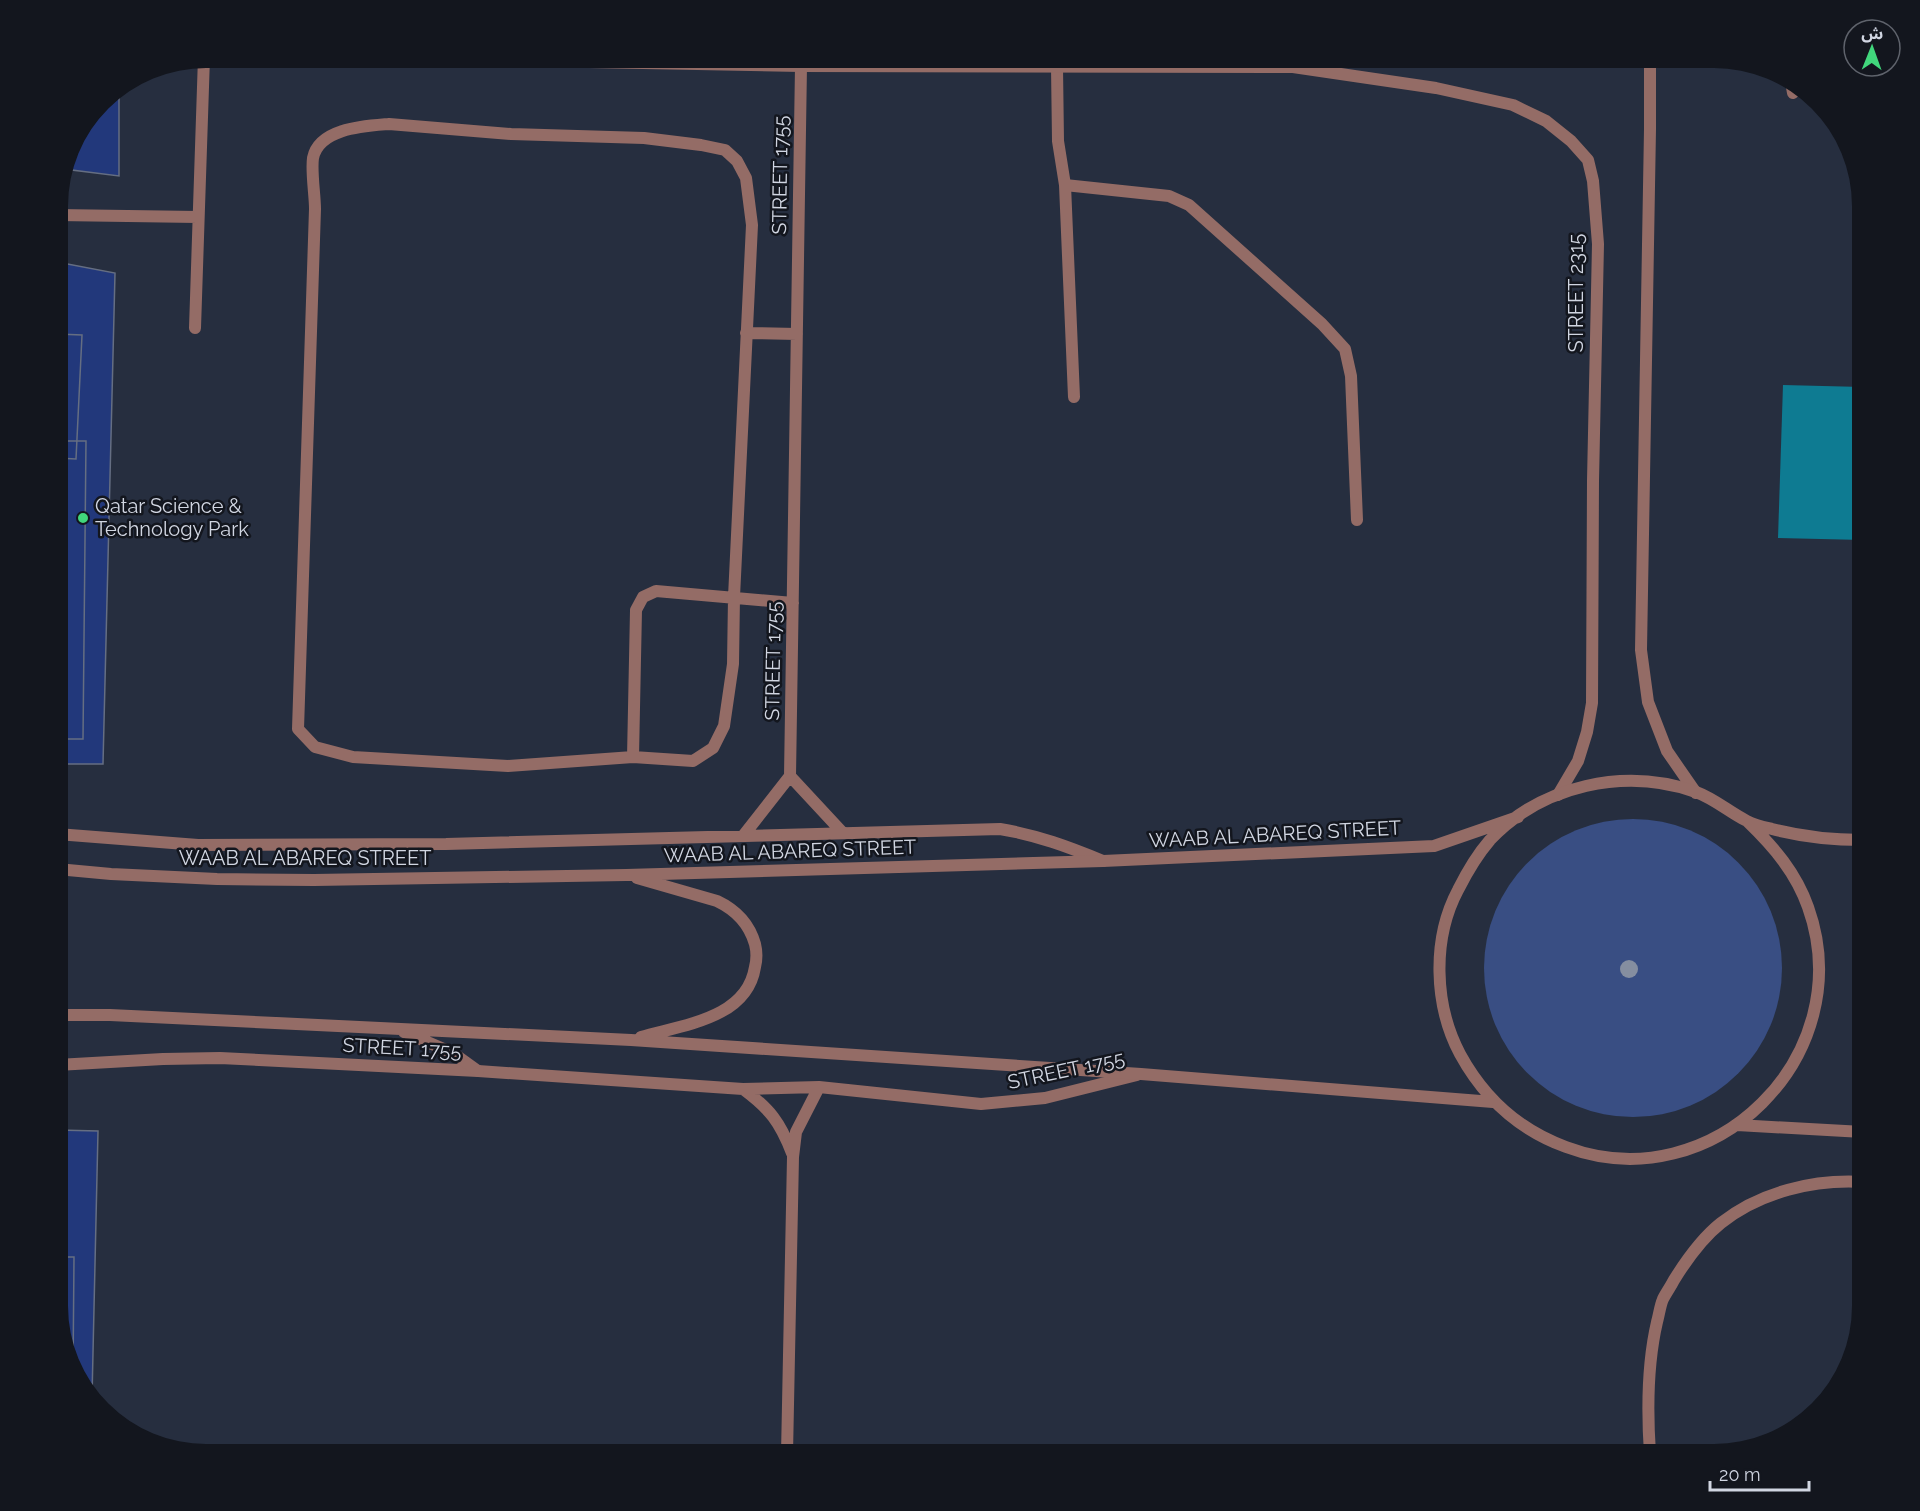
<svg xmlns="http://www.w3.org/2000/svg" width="1920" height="1511" viewBox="0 0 1920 1511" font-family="Raleway,'Noto Sans Arabic',sans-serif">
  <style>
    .green { fill: #394e83 }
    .water { fill: #0e7b92 }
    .building { fill: #22387b; stroke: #656e82; stroke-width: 1.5 }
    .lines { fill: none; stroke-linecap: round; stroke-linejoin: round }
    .service { stroke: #946c66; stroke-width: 12 }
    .minor { stroke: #946c66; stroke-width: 12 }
    .tertiary { stroke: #946c66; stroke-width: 12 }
    .tree { fill: #858ea0 }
    .poi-dot { fill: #41d77c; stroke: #13161e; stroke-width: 2 }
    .labels { text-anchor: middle; stroke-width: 5; stroke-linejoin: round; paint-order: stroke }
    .street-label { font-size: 20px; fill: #d1d6e2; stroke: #13161e }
    .poi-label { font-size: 20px; fill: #d1d6e2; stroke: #13161e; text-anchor: start }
  </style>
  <rect width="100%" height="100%" fill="#262e3f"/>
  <path class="green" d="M1484 968a149 149 0 1 1 298 0a149 149 0 1 1-298 0Z"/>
  <path class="water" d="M1783,385L1863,387V540L1778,538Z"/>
  <path class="building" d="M113,90H119V176L64,169L72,140L107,94Z
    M57,262L115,273L103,764H57Z
    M57,334L82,335L76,459L57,458Z
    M57,441H86L83,739H57Z
    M57,1130L98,1131L92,1397L72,1371L57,1315Z
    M57,1257H74L73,1372L57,1315Z"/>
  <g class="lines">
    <path class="service" d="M1057,67L1058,141L1065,185L1074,397
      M1791,81L1793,93
      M389,124L511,134L644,138L701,145L725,150L737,161L746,178L752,225L734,597L733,664L724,726L713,748L693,761L633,757L508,766L353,757L315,747L298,729L315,209C315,195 311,172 313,158C319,128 365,126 389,124Z
      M1065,185L1169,196L1189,205L1322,324L1345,349L1351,376L1357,520
      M57,215L198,217
      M195,328L204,57
      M746,333L797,334
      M633,757L636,610L643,597L656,591L793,603
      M790,776L842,832
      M57,834L198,845L446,844L1000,829C1037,835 1069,847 1103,861
      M743,836L790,776L801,66"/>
    <path class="minor" d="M316,57L801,66L1293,67L1436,88L1513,105L1546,121L1571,141L1588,160L1593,181L1598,244L1593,481L1592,703L1587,732L1578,761L1558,795
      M1650,57V129L1641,650L1648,702L1667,751L1696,793
      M1306,65L1349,57
      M57,1065L163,1059L220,1058L478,1071L743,1089L819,1087L981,1104L1045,1098L1137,1075
      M743,1089C770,1109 780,1122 792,1153
      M787,1454L793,1157L796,1132L819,1087
      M1650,1454C1647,1410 1647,1365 1657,1322C1659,1315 1660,1306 1663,1299C1666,1293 1671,1286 1674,1280C1687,1259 1702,1238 1721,1223C1760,1192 1814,1179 1863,1182"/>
    <path class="tertiary" d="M1748,822C1774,847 1796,873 1808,907C1861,1055 1713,1202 1566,1147C1519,1130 1484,1098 1460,1054C1434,1005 1432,939 1458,890C1467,872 1477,855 1490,840C1542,785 1625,767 1696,792C1715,799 1729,812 1747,821C1755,825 1764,827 1772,829C1803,837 1832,840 1863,840
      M57,869L111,874L217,879L314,880L626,875L1103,861L1434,846L1518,817
      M637,878L717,901C736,910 749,923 755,944C757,952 757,959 755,967C747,1019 682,1025 641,1037
      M57,1015H110L631,1040L1141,1074L1493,1102
      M404,1032L453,1053L478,1071
      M1737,1125L1863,1132"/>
  </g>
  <circle class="tree" cx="1629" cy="969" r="9"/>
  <circle class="poi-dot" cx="83" cy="518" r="6"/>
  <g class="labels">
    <g class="street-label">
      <text transform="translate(780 175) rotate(-89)" y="7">STREET 1755</text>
      <text transform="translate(1576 293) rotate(-90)" y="7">STREET 2315</text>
      <text transform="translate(773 661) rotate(-89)" y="7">STREET 1755</text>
      <text transform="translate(1275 834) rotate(-3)" y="7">WAAB AL ABAREQ STREET</text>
      <text transform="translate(790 851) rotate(-2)" y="7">WAAB AL ABAREQ STREET</text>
      <text x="305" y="865">WAAB AL ABAREQ STREET</text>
      <text transform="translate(402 1048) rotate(3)" y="7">STREET 1755</text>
      <text transform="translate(1066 1070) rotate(-12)" y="7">STREET 1755</text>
    </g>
    <g class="poi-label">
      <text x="95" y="513">Qatar Science &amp;<tspan x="95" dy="23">Technology Park</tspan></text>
    </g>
  </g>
  <path d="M0 0H1920V1511H0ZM206 68H1714A138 138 0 0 1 1852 206V1306A138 138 0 0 1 1714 1444H206A138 138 0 0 1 68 1306V206A138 138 0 0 1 206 68Z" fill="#13161e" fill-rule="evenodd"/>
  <g transform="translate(1872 48) rotate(1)"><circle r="28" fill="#13161e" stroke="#5f636c" stroke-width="1.5"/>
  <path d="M0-4.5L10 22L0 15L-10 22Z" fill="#41d77c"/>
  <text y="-9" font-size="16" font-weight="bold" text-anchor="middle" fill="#d1d6e2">ش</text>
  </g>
  <path d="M1710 1481v9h99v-9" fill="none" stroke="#d1d6e2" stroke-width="3"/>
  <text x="1719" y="1481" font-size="18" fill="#d1d6e2" stroke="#13161e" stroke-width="4.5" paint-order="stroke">20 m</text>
</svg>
